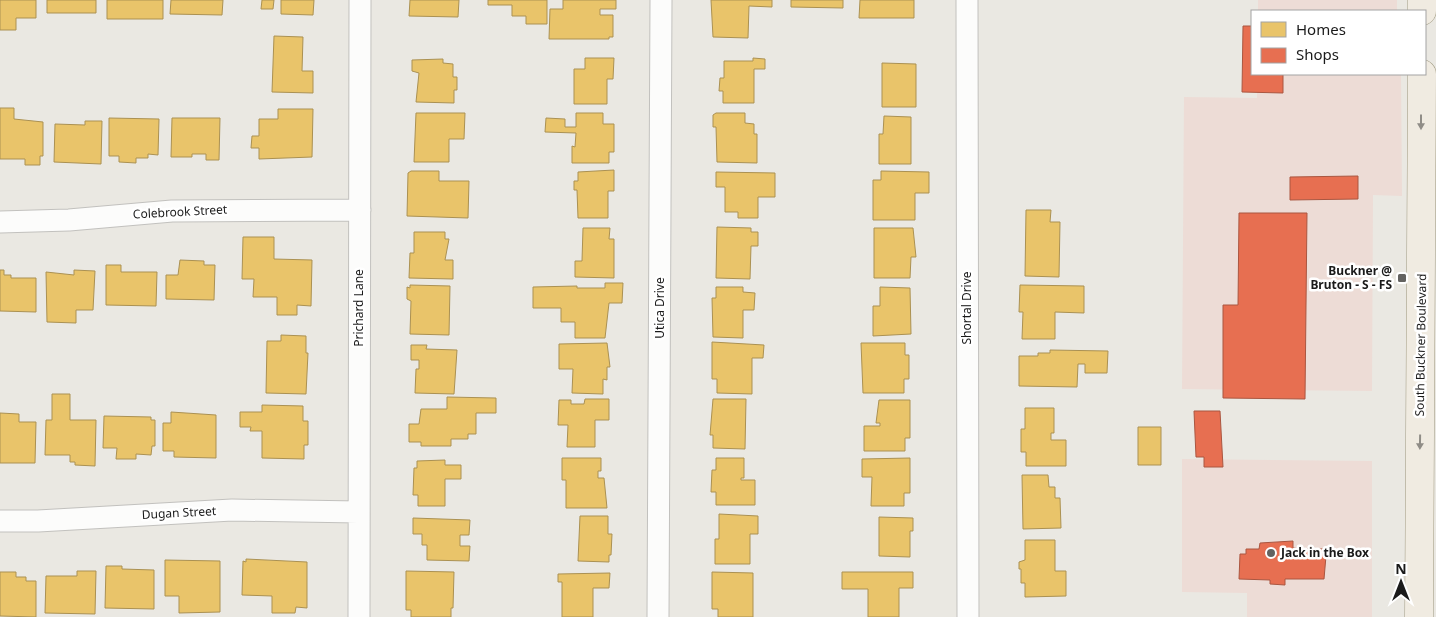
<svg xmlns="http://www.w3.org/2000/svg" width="1436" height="617" viewBox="0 0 1436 617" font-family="'Noto Sans',sans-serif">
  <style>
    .commercial { fill: #eddcd6 }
    .homes { fill: #e9c46a; stroke: #ab9152 }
    .shops { fill: #e76f51; stroke: #aa5640 }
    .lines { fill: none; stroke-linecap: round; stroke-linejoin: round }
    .minor-casing { stroke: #c2c1be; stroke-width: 23 }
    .primary-casing { stroke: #9f9980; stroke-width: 29 }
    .minor { stroke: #fcfcfb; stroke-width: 21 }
    .primary { stroke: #f0ebe1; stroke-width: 28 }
    .oneway { fill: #908d87 }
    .poi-dot { fill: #636260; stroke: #fff; stroke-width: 2 }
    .labels { text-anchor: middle; stroke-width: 5; stroke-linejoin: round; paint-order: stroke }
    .street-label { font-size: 12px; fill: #1a1a1a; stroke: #fff }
    .poi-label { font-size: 12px; font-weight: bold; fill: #1a1a1a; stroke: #fff; text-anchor: end }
  </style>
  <rect width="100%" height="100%" fill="#eae8e2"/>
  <path class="commercial" d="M1258,0H1397V11H1258Z
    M1257,74H1401L1402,196L1373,195L1372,391L1182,389L1184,97L1257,98Z
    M1182,459L1372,461V617H1247V593L1182,592Z"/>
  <path class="homes" d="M0,0H36V18H16V30H0Z
    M47,0H96V13H47Z
    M107,0H163V19H107Z
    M171,0H223L222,15L170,14Z
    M262,0H274L273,9H261Z
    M281,0H314L313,15L281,14Z
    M410,0H459L458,17L409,16Z
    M488,0H547V24H526V16H512V5H488Z
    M563,0H616V9H600V15H613V37H609V39H549L550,9H563Z
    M711,0H772V7L749,6L748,38L713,37Z
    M791,0H843V8L791,7Z
    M860,0H914V18H859Z
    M274,36L303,37L302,71H313V93L272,92Z
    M585,58H614L613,79H607V104H574V69H585Z
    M753,58L765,59V69H754V103H723V91H719L720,78H724V61H753Z
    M443,59V63L453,64V77H457V90H454V103L416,102L419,73L412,71V60Z
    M882,63L916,64V107H882Z
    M0,108H14V119L43,122V156H40V165H25V159H0Z
    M278,109H313L312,157L259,159V148H251L252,136H259V119H278Z
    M416,113H465L464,139H449V162H414Z
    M576,113H603V124H614V152H609V163H572V146L575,147L576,133L545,132L546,118L565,119V127H576Z
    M716,113H745V123L754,124V134H757V163L717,162L716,127H713V115Z
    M884,116L911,117V164H879V134H883Z
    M109,118L159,119L158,155L148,154V158H136V163L119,162V156H109Z
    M172,118H220L219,160H206V154H192V157H171Z
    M85,121H102L101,164L54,162L55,124L85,125Z
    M614,170V191H608V218H578L577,190H574V181H578V172Z
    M411,171H439V181H469L468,218L407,216L408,173Z
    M881,171L929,172V193H915V220H873V180H881Z
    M716,172L775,173V197H758V218H738V212H725V187H716Z
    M1026,210H1051L1050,222H1060L1059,277L1025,276Z
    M717,227L751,228V232H758V246H751L750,279L716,278Z
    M583,228H610L609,239H614V278L575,277V261H582Z
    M874,228H913L916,257H911L910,278H874Z
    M414,232H445V239H449L445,260H453V279L409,278L410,253H414Z
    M243,237H274V259L312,260L311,306L297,305V315H277V297H253L254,279H242Z
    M180,260L204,261V265H215L214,300L166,299V275H178Z
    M106,265H121V272H157L156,306L106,305Z
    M0,270H4V275H11V278H36V312L0,311Z
    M74,270L95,271L93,310H76V323L47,322L46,272L74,275Z
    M605,283H623L622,303H609L605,338H575V322H561V308H533V287L577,286V288H605Z
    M410,285L450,286L449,335L410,334L411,301L407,299V287L410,288Z
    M1020,285L1084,286V313L1055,312V339H1022L1023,312H1019Z
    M716,287H743V292L755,293L754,310H743V338L713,337L712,298H716Z
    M880,287L910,288L911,334L873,336V306H880Z
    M281,335L306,336V353H308L306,394L266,393L267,341H281Z
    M712,342L764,345L763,358H752V394L717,393V379H712Z
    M607,343L610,367H607V380L603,379V394L572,393L573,369H559V344Z
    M861,343H905V355H909V379H904V393H863Z
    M411,345H427L426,349L457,350L454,394L415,393L416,369H419V360H411Z
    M1050,350L1108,351L1107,373H1085V364H1078L1077,387L1019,386V356H1038V353H1050Z
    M52,394H70V420H96L95,466L75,465V462H70V455H45L46,420H52Z
    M447,397L496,398V413H476V434H468V439H451V446H421V442H409V424H419L421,409H447Z
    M585,399H609V420H595V447H567L568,425H558L559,400H571V404H584Z
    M713,399H746L745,449L713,448V435H710Z
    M879,400H910V438H905V451H864V426H880V423H876Z
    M262,405L303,406V421H308V445H304V459L262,458V431H250L251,427H240V412H262Z
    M1025,408H1054V433H1051V440H1066V466H1026V452H1021V429H1025Z
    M171,412L216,415V458L174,457V451H163V423H171Z
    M0,413L19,414V422H36L35,463H0Z
    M104,416L151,417V420H155V446H152L151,455L136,454V459H116L117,448H103Z
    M1138,427H1161V465H1138Z
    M562,458H601V471H598V478H604L607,508H566V480H562Z
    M716,458H744V478H741V480H755V505H716V492H711L712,470H716Z
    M910,458V493H904V506H871L872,477H862V459Z
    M445,460V465H461V479H445V506H418V495H413L414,468H417V461Z
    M1022,475H1048L1049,487H1055V498H1060L1061,528L1023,529Z
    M719,514L758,516V534H750V564H715V539H719Z
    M580,516H608V534H612L611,555H609V562L578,561Z
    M879,517L913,518V531H910V557L879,556Z
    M413,518L470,520L469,535H460V546H470L469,561L427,560V545H422V534H413Z
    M1025,540H1055V571H1066V596L1025,597V583H1021V569H1019V562L1025,560Z
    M246,559L307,562V608L296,607L295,613H272V596L242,595L243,561L246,562Z
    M165,560L220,561V612L179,613V596H165Z
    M106,566H122V569L154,570V609L105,608Z
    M77,571H96L95,614L45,613L46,576H77Z
    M406,571L454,572L453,608H451V617H411V610H406Z
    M0,572H16V577H26V581H36V617L0,616Z
    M712,572L753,573V617H718V609H712Z
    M842,572H913V588H899V617H868V589H842Z
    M610,573L609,588H593V617H562V582H558V574Z"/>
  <path class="shops" d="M1243,26H1252V74H1283V93L1242,92Z
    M1358,176V199L1290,200V177Z
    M1239,213H1307L1305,399L1223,398V305H1238Z
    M1194,411H1220L1223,467H1204V457H1196Z
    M1293,541V548L1323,549V556H1326L1324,579H1285V585L1270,584V580L1239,579L1240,554H1246V549H1259L1260,543Z"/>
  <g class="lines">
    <g class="minor-casing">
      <path id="minor" d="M967,0L968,617
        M0,222L69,220L172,211L360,210
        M0,521H38L232,510L358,512
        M359,617L360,0
        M658,617L661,0"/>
    </g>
    <g class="primary-casing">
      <path id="primary" d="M1422,11V0
        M1419,617L1422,74"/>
    </g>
    <use href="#minor" class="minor"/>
    <use href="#primary" class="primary"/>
  </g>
  <defs><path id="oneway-solid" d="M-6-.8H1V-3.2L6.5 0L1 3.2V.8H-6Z" transform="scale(1.25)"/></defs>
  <g class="oneway">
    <use href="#oneway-solid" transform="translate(1421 122) rotate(90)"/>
    <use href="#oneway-solid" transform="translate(1420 442) rotate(91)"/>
  </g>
  <g class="poi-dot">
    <rect x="1397" y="273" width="10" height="10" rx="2.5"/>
    <circle cx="1271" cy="553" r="5"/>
  </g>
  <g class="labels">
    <g class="street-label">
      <text transform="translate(180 212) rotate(-3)" y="4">Colebrook Street</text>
      <text transform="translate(359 308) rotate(-90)" y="4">Prichard Lane</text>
      <text transform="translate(660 308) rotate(-90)" y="4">Utica Drive</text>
      <text transform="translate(967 308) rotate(-90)" y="4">Shortal Drive</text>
      <text transform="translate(1421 345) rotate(-89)" y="4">South Buckner Boulevard</text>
      <text transform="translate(179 513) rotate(-3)" y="4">Dugan Street</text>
    </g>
    <g class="poi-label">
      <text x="1392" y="275">Buckner @<tspan x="1392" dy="14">Bruton - S - FS</tspan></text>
      <text x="1281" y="557" text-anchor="start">Jack in the Box</text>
    </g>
  </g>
  <rect x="1251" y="10" width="175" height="65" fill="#ffffff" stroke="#a3a3a3"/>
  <rect x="1261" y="22" width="25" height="15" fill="#e9c46a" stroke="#a3a3a3"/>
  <text x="1296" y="35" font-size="15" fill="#1a1a1a">Homes</text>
  <rect x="1261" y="48" width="25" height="15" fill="#e76f51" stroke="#a3a3a3"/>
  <text x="1296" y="60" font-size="15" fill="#1a1a1a">Shops</text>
  <g transform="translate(1401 582)" stroke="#ffffff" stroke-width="4" paint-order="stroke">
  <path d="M0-4L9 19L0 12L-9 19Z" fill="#1a1a1a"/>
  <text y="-8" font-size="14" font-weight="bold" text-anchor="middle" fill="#1a1a1a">N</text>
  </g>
</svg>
